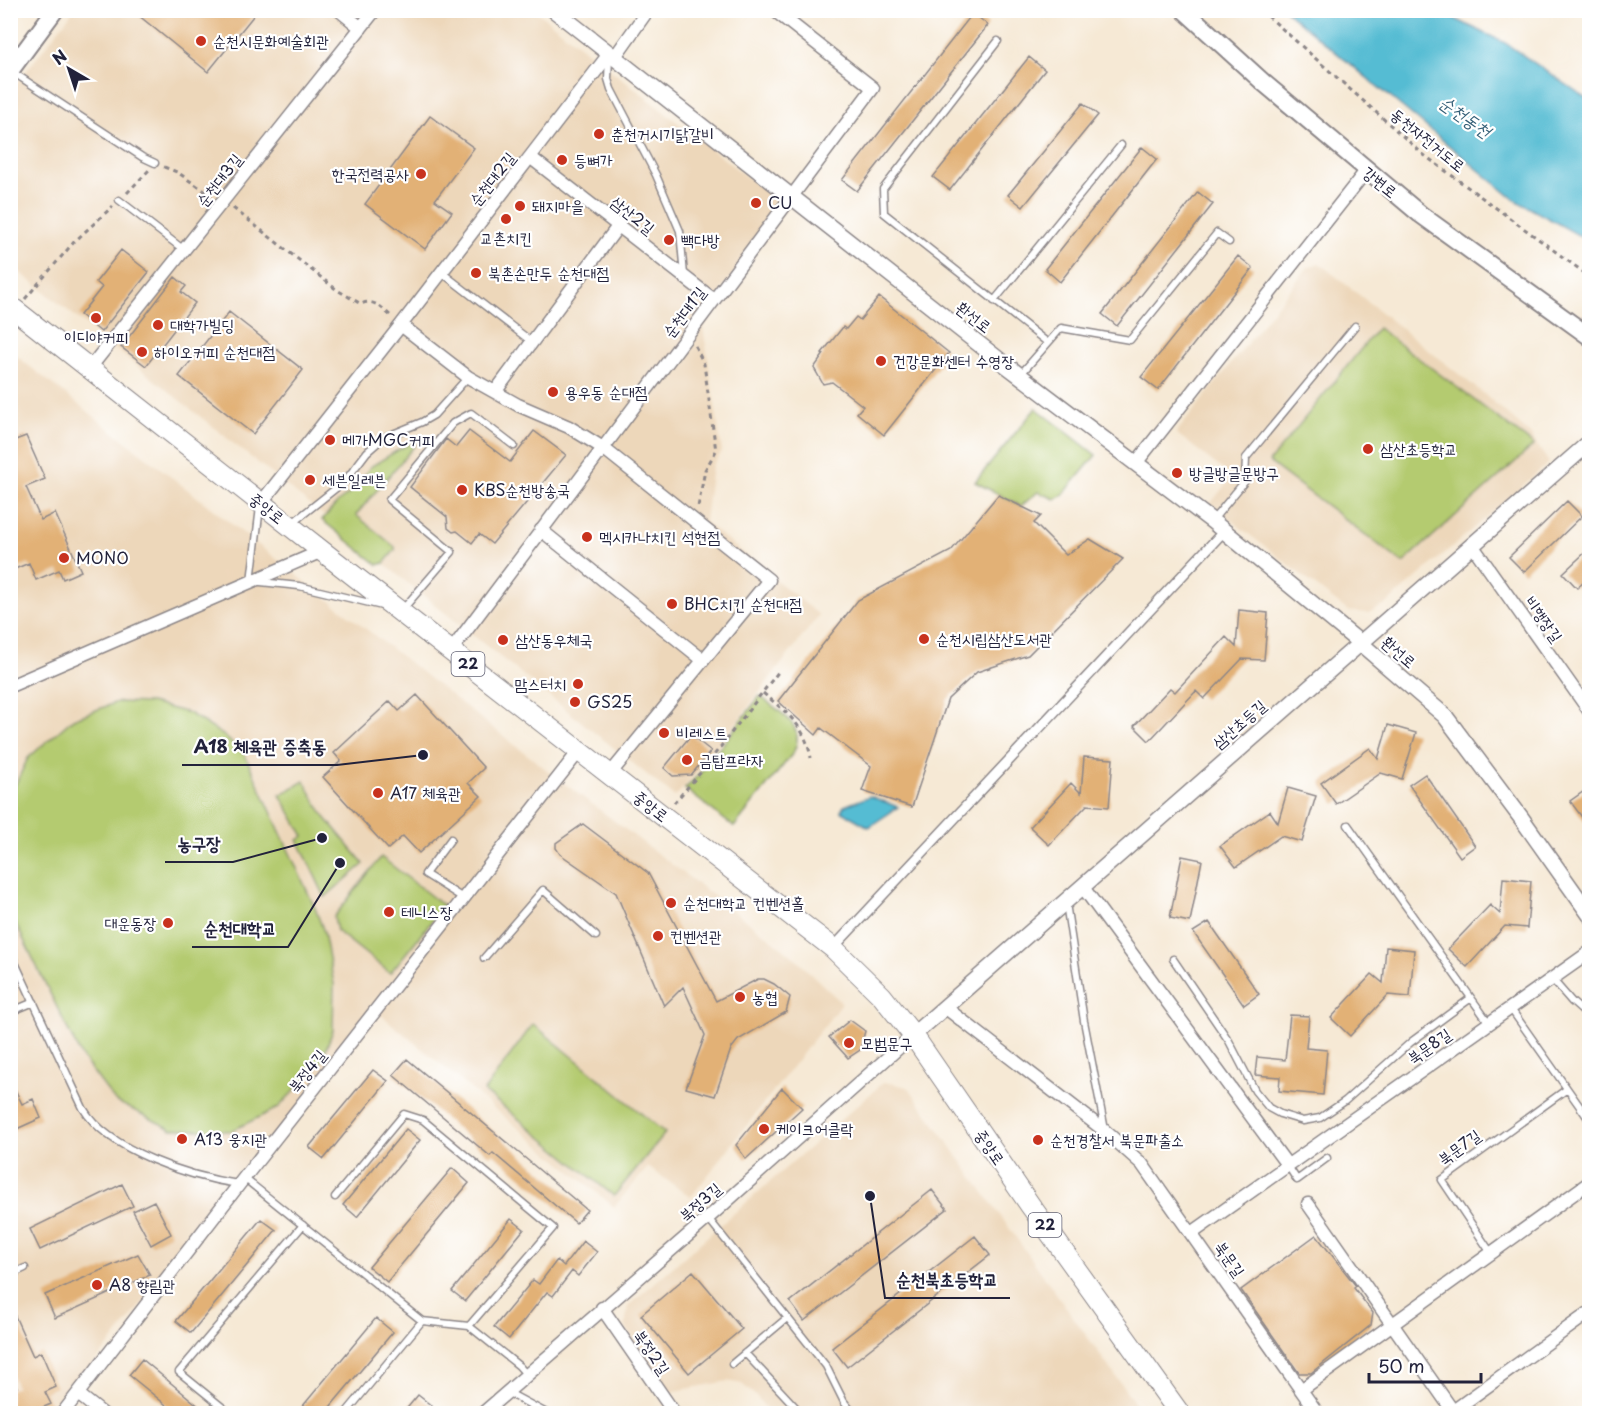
<svg xmlns="http://www.w3.org/2000/svg" width="1600" height="1424" viewBox="0 0 1600 1424" font-family="'Playpen Sans','Poor Story',sans-serif">
  <style>
    .built { fill: #edd7ba }
    .green { fill: #b4cb6f; stroke: #6b7655; stroke-width: 1.5 }
    .water { fill: #55bcd3; stroke: #3c6f87; stroke-width: 1.5 }
    .building { fill: #e2b176 }
    .lines { fill: none; stroke-linecap: round; stroke-linejoin: round }
    .service-casing { stroke: #8c8688; stroke-width: 9 }
    .pedestrian-casing { stroke: #8c8688; stroke-width: 12 }
    .minor-casing { stroke: #8c8688; stroke-width: 15 }
    .tertiary-casing { stroke: #8c8688; stroke-width: 18 }
    .secondary-casing { stroke: #8c8688; stroke-width: 20 }
    .primary-casing { stroke: #8c8688; stroke-width: 22 }
    .path { stroke: #8c8688; stroke-width: 3; stroke-dasharray: 4.5 4.5; stroke-linecap: butt }
    .service { stroke: #fff; stroke-width: 6 }
    .pedestrian { stroke: #fff; stroke-width: 9 }
    .minor { stroke: #fff; stroke-width: 12 }
    .tertiary { stroke: #fff; stroke-width: 15 }
    .secondary { stroke: #fff; stroke-width: 16 }
    .primary { stroke: #fff; stroke-width: 20 }
    .poi-dot { fill: #c8321e; stroke: #fff; stroke-width: 2 }
    .labels { text-anchor: middle; stroke-width: 4.5; stroke-linejoin: round; paint-order: stroke }
    .shield { fill: #fff; stroke: #646476; stroke-width: 1.5 }
    .shield-label { font-size: 15px; font-weight: bold; fill: #22223b }
    .poi-label { font-size: 16px; fill: #22223b; stroke: #fff; text-anchor: start }
    .street-label { font-size: 16px; fill: #22223b; stroke: #fff }
    .water-label { font-size: 18px; font-style: italic; fill: #366078; stroke: #fff }
    .leader { fill: none; stroke: #22223b; stroke-width: 2 }
    .callout-dot { fill: #22223b; stroke: #fff; stroke-width: 2 }
    .callout-label { font-size: 18px; text-anchor: middle; font-weight: bold; fill: #22223b; stroke: #fff; stroke-width: 4.5; stroke-linejoin: round; paint-order: stroke }
  </style>
  <rect width="100%" height="100%" fill="#fff"/>
  <filter id="ink" filterUnits="userSpaceOnUse"><feTurbulence type="fractalNoise" baseFrequency=".0167" numOctaves="2"/><feDisplacementMap in="SourceGraphic" scale="12" xChannelSelector="R" yChannelSelector="G"/><feConvolveMatrix kernelMatrix="1 2 1 2 8 2 1 2 1" color-interpolation-filters="sRGB"/></filter>
  <filter id="wash" filterUnits="userSpaceOnUse"><feTurbulence type="fractalNoise" baseFrequency=".008" numOctaves="4" result="noise"/><feDisplacementMap in="SourceGraphic" scale="24" xChannelSelector="R" yChannelSelector="G"/><feGaussianBlur stdDeviation="1.35" result="paint"/><feColorMatrix in="noise" values="0 0 0 0 0 0 0 0 0 0 0 0 0 0 0 0 0 1.4 0 .05"/><feComposite in="paint" operator="in"/></filter>
  <g filter="url(#wash)">
    <rect width="100%" height="100%" fill="#f6e9d5"/>
    <path class="built" d="M73,11H339L361,28L379,11H536L786,208L721,290L728,297L703,327L722,452L712,466L705,522L819,615L701,768L675,797L11,265L10,92Z
      M1319,263L1490,399L1530,434L1549,463L1385,605L1368,613L1348,611L1210,504L1232,477L1176,433L1307,268Z
      M10,351L552,774L788,952L842,1003L691,1197L648,1167L614,1207L375,1010L55,1413H11Z
      M884,1082L908,1087L1142,1413H769L757,1397L742,1384L728,1381L670,1392L625,1326L628,1306Z"/>
    <path class="green" d="M1378,328L1534,445L1403,563L1269,462Z
      M1036,408L1096,455L1062,496L1055,499L1038,492L1021,506L975,482Z
      M412,443L416,444L356,515L395,547V550L384,563L378,565L322,520L339,501L357,488L370,467L403,447Z
      M760,696C779,712 808,725 793,753L734,827L685,789L701,772Z
      M117,702L150,703L189,713L223,735L245,755L315,908L324,932L334,984L333,1030L321,1062L278,1108L231,1131L171,1129L115,1101L81,1056L11,914L10,796L28,758L73,719Z
      M304,781L324,816L364,864L325,897L298,840L304,836L280,795Z
      M381,857L444,906L390,973L337,931L334,917Z
      M533,1024L665,1133L614,1196L484,1091Z"/>
    <path class="water" d="M1286,11H1439L1505,43L1589,100V241L1515,200Z
      M870,796L898,807L869,827L841,811L844,806Z"/>
    <g id="blocks">
      <path class="building" d="M132,10H258L208,72Z
        M973,13L988,25L857,191L842,180Z
        M1029,57L1045,70L950,190L933,177Z
        M1083,103L1098,115L1023,207L1008,195Z
        M430,116L474,148L435,200L452,212L425,249L365,204Z
        M1142,147L1157,159L1060,282L1045,269Z
        M1198,192L1213,204L1117,326L1102,314Z
        M121,250L149,272L101,332L80,315L102,287L96,282Z
        M1238,256L1253,268L1158,390L1141,377Z
        M175,277L186,286L181,292L195,303L146,366L121,347Z
        M879,297L949,353L884,435L857,413L863,406L832,382L823,384L814,368L824,354L822,353L843,327L846,329L856,317L860,320Z
        M229,312L303,370L253,434L179,376Z
        M469,431L510,462L534,431L566,455L492,544L479,534L472,543L457,531L453,532L448,528L447,517L410,487L446,439L456,447Z
        M26,436L45,479L26,487L41,520L55,513L81,571L63,579L59,570L36,580L29,563L10,571V442Z
        M998,495L1041,516L1034,523L1066,555L1090,539L1123,559L1028,655L977,672L948,699L912,807L862,791L871,766L821,728L816,735L778,701L858,600L951,551Z
        M1567,501L1582,516L1524,572L1509,557Z
        M1590,548V577L1577,588L1563,573Z
        M1239,610L1268,613L1264,660L1242,659L1204,699L1196,691L1149,741L1134,726L1170,688L1175,692L1226,637L1236,647Z
        M417,695L484,768L468,783L481,796L419,853L403,836L388,849L323,777L341,761L334,753L390,701L399,711Z
        M1388,725L1416,733L1402,779L1381,773L1336,804L1321,783L1370,748L1378,759Z
        M691,735L711,751L691,775L673,776L664,768Z
        M1084,757L1113,759L1109,807L1087,805L1049,845L1030,827L1071,783L1081,793Z
        M1425,774L1475,846L1460,857L1409,785Z
        M1590,787V828L1570,801Z
        M1288,788L1316,796L1302,842L1281,836L1236,867L1220,846L1270,811L1278,823Z
        M583,824L648,873L716,1001L758,979H764L774,984L790,997L786,1012L738,1040L731,1049L715,1096L686,1088L705,1035L683,987L664,1006L616,893L560,854L556,848V843Z
        M1182,856L1202,860L1190,922L1170,918Z
        M1503,878L1531,881L1527,928L1505,926L1467,967L1448,949L1490,905L1500,914Z
        M1209,922L1259,994L1244,1005L1193,932Z
        M1386,947L1414,950L1410,997L1388,995L1350,1036L1331,1018L1372,974L1383,983Z
        M1290,1015L1309,1016L1306,1048L1327,1050L1323,1095L1279,1091L1280,1077L1255,1075L1257,1057L1285,1060Z
        M850,1020L865,1031L860,1050L848,1058L829,1037Z
        M407,1059L587,1210L576,1223L493,1153L490,1156L393,1075Z
        M373,1070L388,1081L324,1159L309,1147Z
        M10,1079L22,1104L33,1099L41,1118L10,1132Z
        M782,1088L802,1108L746,1159L736,1145Z
        M406,1129L420,1140L357,1217L343,1205Z
        M452,1168L469,1183L387,1282L369,1267Z
        M122,1184L133,1206L40,1250L30,1229Z
        M932,1190L947,1209L804,1321L790,1302Z
        M154,1201L171,1234L151,1245L133,1211Z
        M261,1219L276,1230L191,1333L176,1321Z
        M511,1219L524,1229L465,1301L452,1291Z
        M1316,1235L1349,1277L1356,1286L1354,1288L1373,1313L1371,1325L1311,1373H1299L1241,1290Z
        M975,1236L990,1255L847,1367L832,1348Z
        M583,1241L597,1252L578,1276L572,1271L553,1296L547,1292L509,1339L494,1327L533,1280L539,1284L557,1260L564,1266Z
        M138,1254L150,1275L55,1318L45,1295Z
        M693,1271L742,1329L689,1373L641,1315Z
        M10,1305L33,1356L41,1352L56,1387L45,1392L51,1404L30,1413H10V1390L17,1387L10,1372Z
        M376,1318L393,1332L325,1413H297Z
        M142,1359L207,1413H176L129,1375Z
        M418,1395L432,1406L426,1413H403Z"/>
    </g>
  </g>
  <g filter="url(#ink)">
    <use href="#blocks" fill-opacity="0" stroke="#8c8688" stroke-width="1.5"/>
    <g class="lines">
      <g class="service-casing">
        <path id="service" d="M998,41L883,189L884,213L1048,343
          M10,44L22,52
          M609,58L608,79L611,89L656,175L680,231L684,275
          M11,71L142,157L155,163
          M119,200L184,250
          M441,272L532,342
          M994,301L1121,145
          M1020,375L1061,328L1130,340L1217,233L1229,242
          M260,507L251,581L299,586L382,606
          M1212,521L1245,481L1246,458L1355,326
          M291,524L345,481L367,452L383,438L422,422L434,415L468,377
          M403,609L452,552L389,500L453,423L471,413L514,446
          M1348,825L1489,1023
          M451,839L425,874L463,898
          M1066,903L1084,1021L1105,1130
          M10,952L83,1108C108,1151 191,1177 238,1184
          M484,958L543,890L596,936
          M1173,959L1229,1041L1255,1091L1269,1108L1280,1114L1303,1121L1320,1118L1345,1101L1411,1042L1471,998
          M1552,979L1572,1002L1590,1018
          M1511,1009L1590,1121
          M10,1012L34,1002
          M1288,1166L1297,1180L1327,1158
          M244,1178L422,1321L469,1326L519,1366L526,1374
          M335,1197L404,1114L423,1120L553,1228L469,1326
          M708,1218L826,1366L844,1402L854,1414
          M1491,1253L1442,1180L1567,1089
          M10,1275L25,1268
          M745,1353L802,1414
          M732,1364L787,1318
          M507,1392L548,1414
          M235,1414L227,1411L179,1372L303,1225
          M345,1414L422,1321"/>
      </g>
      <g class="pedestrian-casing">
        <path id="pedestrian" d="M833,948L1224,531"/>
      </g>
      <g class="minor-casing">
        <path id="minor" d="M339,10L361,28
          M614,58L648,10
          M530,157L714,300
          M401,325L468,377L518,405L569,427L603,448L769,580L610,774
          M89,369L375,10
          M495,392L619,225
          M1136,463L1366,171
          M261,503L401,325L609,54
          M541,530L703,660
          M1472,545L1590,712
          M451,651L873,88L774,10
          M10,686L322,551
          M1082,886L1288,1166
          M946,1008L1105,1131L1142,1164L1318,1414
          M1308,1204L1455,1414
          M1192,1233L1590,952
          M602,1308L675,1414
          M1301,1390L1590,1182
          M78,1394L103,1414
          M1453,1411L1590,1312
          M62,1414L244,1178L580,750
          M482,1414L708,1218L913,1035"/>
      </g>
      <g class="tertiary-casing">
        <path id="tertiary" d="M554,10L998,359L1212,521L1359,642L1445,716L1522,819L1590,915
          M913,1035L1590,442"/>
      </g>
      <g class="secondary-casing">
        <path id="secondary" d="M1184,10L1264,83L1420,214L1590,337
          M10,71L55,10"/>
      </g>
      <g class="primary-casing">
        <path id="primary" d="M10,306L322,551L833,948L882,996L913,1035L1030,1205L1180,1414"/>
      </g>
      <path class="path" d="M1261,10L1424,155L1590,277
        M164,167L177,172L212,196
        M127,193L149,170
        M233,208L337,290L361,304C374,298 383,309 393,318
        M25,299L74,242L113,206
        M695,346L704,364L716,451L705,470L698,507
        M763,693C787,713 805,725 811,758
        M674,803L701,772L779,671"/>
      <use href="#service" class="service"/>
      <use href="#pedestrian" class="pedestrian"/>
      <use href="#minor" class="minor"/>
      <use href="#tertiary" class="tertiary"/>
      <use href="#secondary" class="secondary"/>
      <use href="#primary" class="primary"/>
    </g>
  </g>
  <g class="poi-dot">
    <circle cx="201" cy="41" r="6"/>
    <circle cx="599" cy="134" r="6"/>
    <circle cx="562" cy="160" r="6"/>
    <circle cx="421" cy="174" r="6"/>
    <circle cx="756" cy="203" r="6"/>
    <circle cx="520" cy="206" r="6"/>
    <circle cx="506" cy="219" r="6"/>
    <circle cx="669" cy="240" r="6"/>
    <circle cx="476" cy="273" r="6"/>
    <circle cx="96" cy="318" r="6"/>
    <circle cx="158" cy="325" r="6"/>
    <circle cx="142" cy="352" r="6"/>
    <circle cx="881" cy="361" r="6"/>
    <circle cx="553" cy="392" r="6"/>
    <circle cx="330" cy="440" r="6"/>
    <circle cx="1368" cy="449" r="6"/>
    <circle cx="1177" cy="473" r="6"/>
    <circle cx="310" cy="480" r="6"/>
    <circle cx="462" cy="490" r="6"/>
    <circle cx="587" cy="537" r="6"/>
    <circle cx="64" cy="558" r="6"/>
    <circle cx="672" cy="604" r="6"/>
    <circle cx="924" cy="639" r="6"/>
    <circle cx="503" cy="640" r="6"/>
    <circle cx="578" cy="684" r="6"/>
    <circle cx="575" cy="702" r="6"/>
    <circle cx="664" cy="733" r="6"/>
    <circle cx="687" cy="760" r="6"/>
    <circle cx="378" cy="793" r="6"/>
    <circle cx="671" cy="903" r="6"/>
    <circle cx="389" cy="912" r="6"/>
    <circle cx="168" cy="923" r="6"/>
    <circle cx="658" cy="936" r="6"/>
    <circle cx="740" cy="997" r="6"/>
    <circle cx="849" cy="1043" r="6"/>
    <circle cx="764" cy="1129" r="6"/>
    <circle cx="182" cy="1139" r="6"/>
    <circle cx="1038" cy="1140" r="6"/>
    <circle cx="97" cy="1285" r="6"/>
  </g>
  <g class="labels">
    <g class="shield">
      <rect x="451.5" y="652" width="33" height="24" rx="4.5"/>
      <rect x="1028.5" y="1213" width="33" height="24" rx="4.5"/>
    </g>
    <g class="shield-label">
      <text x="468" y="669">22</text>
      <text x="1045" y="1230">22</text>
    </g>
    <g class="poi-label">
      <text x="213" y="47">순천시문화예술회관</text>
      <text x="611" y="140">춘천거시기닭갈비</text>
      <text x="574" y="166">등뼈가</text>
      <text x="409" y="180" text-anchor="end">한국전력공사</text>
      <text x="768" y="209">CU</text>
      <text x="532" y="212">돼지마을</text>
      <text x="506" y="244" text-anchor="middle">교촌치킨</text>
      <text x="681" y="246">빽다방</text>
      <text x="488" y="279">북촌손만두 순천대점</text>
      <text x="170" y="331">대학가빌딩</text>
      <text x="96" y="343" text-anchor="middle">이디야커피</text>
      <text x="154" y="358">하이오커피 순천대점</text>
      <text x="893" y="367">건강문화센터 수영장</text>
      <text x="565" y="398">용우동 순대점</text>
      <text x="342" y="446">메가MGC커피</text>
      <text x="1380" y="455">삼산초등학교</text>
      <text x="1189" y="479">방글방글문방구</text>
      <text x="322" y="486">세븐일레븐</text>
      <text x="474" y="496">KBS순천방송국</text>
      <text x="599" y="543">멕시카나치킨 석현점</text>
      <text x="76" y="564">MONO</text>
      <text x="684" y="610">BHC치킨 순천대점</text>
      <text x="936" y="645">순천시립삼산도서관</text>
      <text x="515" y="646">삼산동우체국</text>
      <text x="566" y="690" text-anchor="end">맘스터치</text>
      <text x="587" y="708">GS25</text>
      <text x="676" y="739">비레스트</text>
      <text x="699" y="766">금탑프라자</text>
      <text x="390" y="799">A17 체육관</text>
      <text x="683" y="909">순천대학교 컨벤션홀</text>
      <text x="401" y="918">테니스장</text>
      <text x="156" y="929" text-anchor="end">대운동장</text>
      <text x="670" y="942">컨벤션관</text>
      <text x="752" y="1003">농협</text>
      <text x="861" y="1049">모범문구</text>
      <text x="776" y="1135">케이크어클락</text>
      <text x="194" y="1145">A13 웅지관</text>
      <text x="1050" y="1146">순천경찰서 북문파출소</text>
      <text x="109" y="1291">A8 향림관</text>
    </g>
    <g class="street-label">
      <text transform="translate(1428 140) rotate(39)" y="6">동천자전거도로</text>
      <text transform="translate(492 179) rotate(-52)" y="6">순천대2길</text>
      <text transform="translate(219 180) rotate(-52)" y="6">순천대3길</text>
      <text transform="translate(1380 182) rotate(39)" y="6">강변로</text>
      <text transform="translate(633 215) rotate(38)" y="6">삼산2길</text>
      <text transform="translate(684 312) rotate(-53)" y="6">순천대1길</text>
      <text transform="translate(974 317) rotate(38)" y="6">환선로</text>
      <text transform="translate(267 508) rotate(38)" y="6">중앙로</text>
      <text transform="translate(1544 619) rotate(55)" y="6">비행장길</text>
      <text transform="translate(1399 652) rotate(41)" y="6">환선로</text>
      <text transform="translate(1239 724) rotate(-41)" y="6">삼산초등길</text>
      <text transform="translate(651 806) rotate(38)" y="6">중앙로</text>
      <text transform="translate(1429 1046) rotate(-35)" y="6">북문8길</text>
      <text transform="translate(307 1071) rotate(-52)" y="6">북정4길</text>
      <text transform="translate(990 1147) rotate(55)" y="6">중앙로</text>
      <text transform="translate(1459 1147) rotate(-36)" y="6">북문7길</text>
      <text transform="translate(700 1202) rotate(-41)" y="6">북정3길</text>
      <text transform="translate(1230 1259) rotate(55)" y="6">북문길</text>
      <text transform="translate(652 1352) rotate(56)" y="6">북정2길</text>
    </g>
    <g class="water-label">
      <text transform="translate(1465 117) rotate(35)" y="6">순천동천</text>
    </g>
  </g>
  <path class="leader" d="M423 755L337 765H182M322 838L233 862H165M340 863L288 947H192M870 1196L885 1298H1010"/>
  <g class="callout-dot">
    <circle cx="423" cy="755" r="6"/>
    <circle cx="322" cy="838" r="6"/>
    <circle cx="340" cy="863" r="6"/>
    <circle cx="870" cy="1196" r="6"/>
  </g>
  <g class="callout-label">
    <text x="260" y="753">A18 체육관 증축동</text>
    <text x="199" y="850">농구장</text>
    <text x="240" y="935">순천대학교</text>
    <text x="947" y="1286">순천북초등학교</text>
  </g>
  <rect width="1600" height="1424" fill="none" stroke="#fff" stroke-width="36"/>
  <g transform="translate(69 69) rotate(321)" stroke="#ffffff" stroke-width="4.5" paint-order="stroke">
  <path d="M0-4.5L10 22L0 15L-10 22Z" fill="#22223b"/>
  <text y="-9" font-size="16" font-weight="bold" text-anchor="middle" fill="#22223b">N</text>
  </g>
  <path d="M1369 1373v9h112v-9" fill="none" stroke="#22223b" stroke-width="3"/>
  <text x="1378" y="1373" font-size="18" fill="#22223b" stroke="#ffffff" stroke-width="4.5" paint-order="stroke">50 m</text>
</svg>
